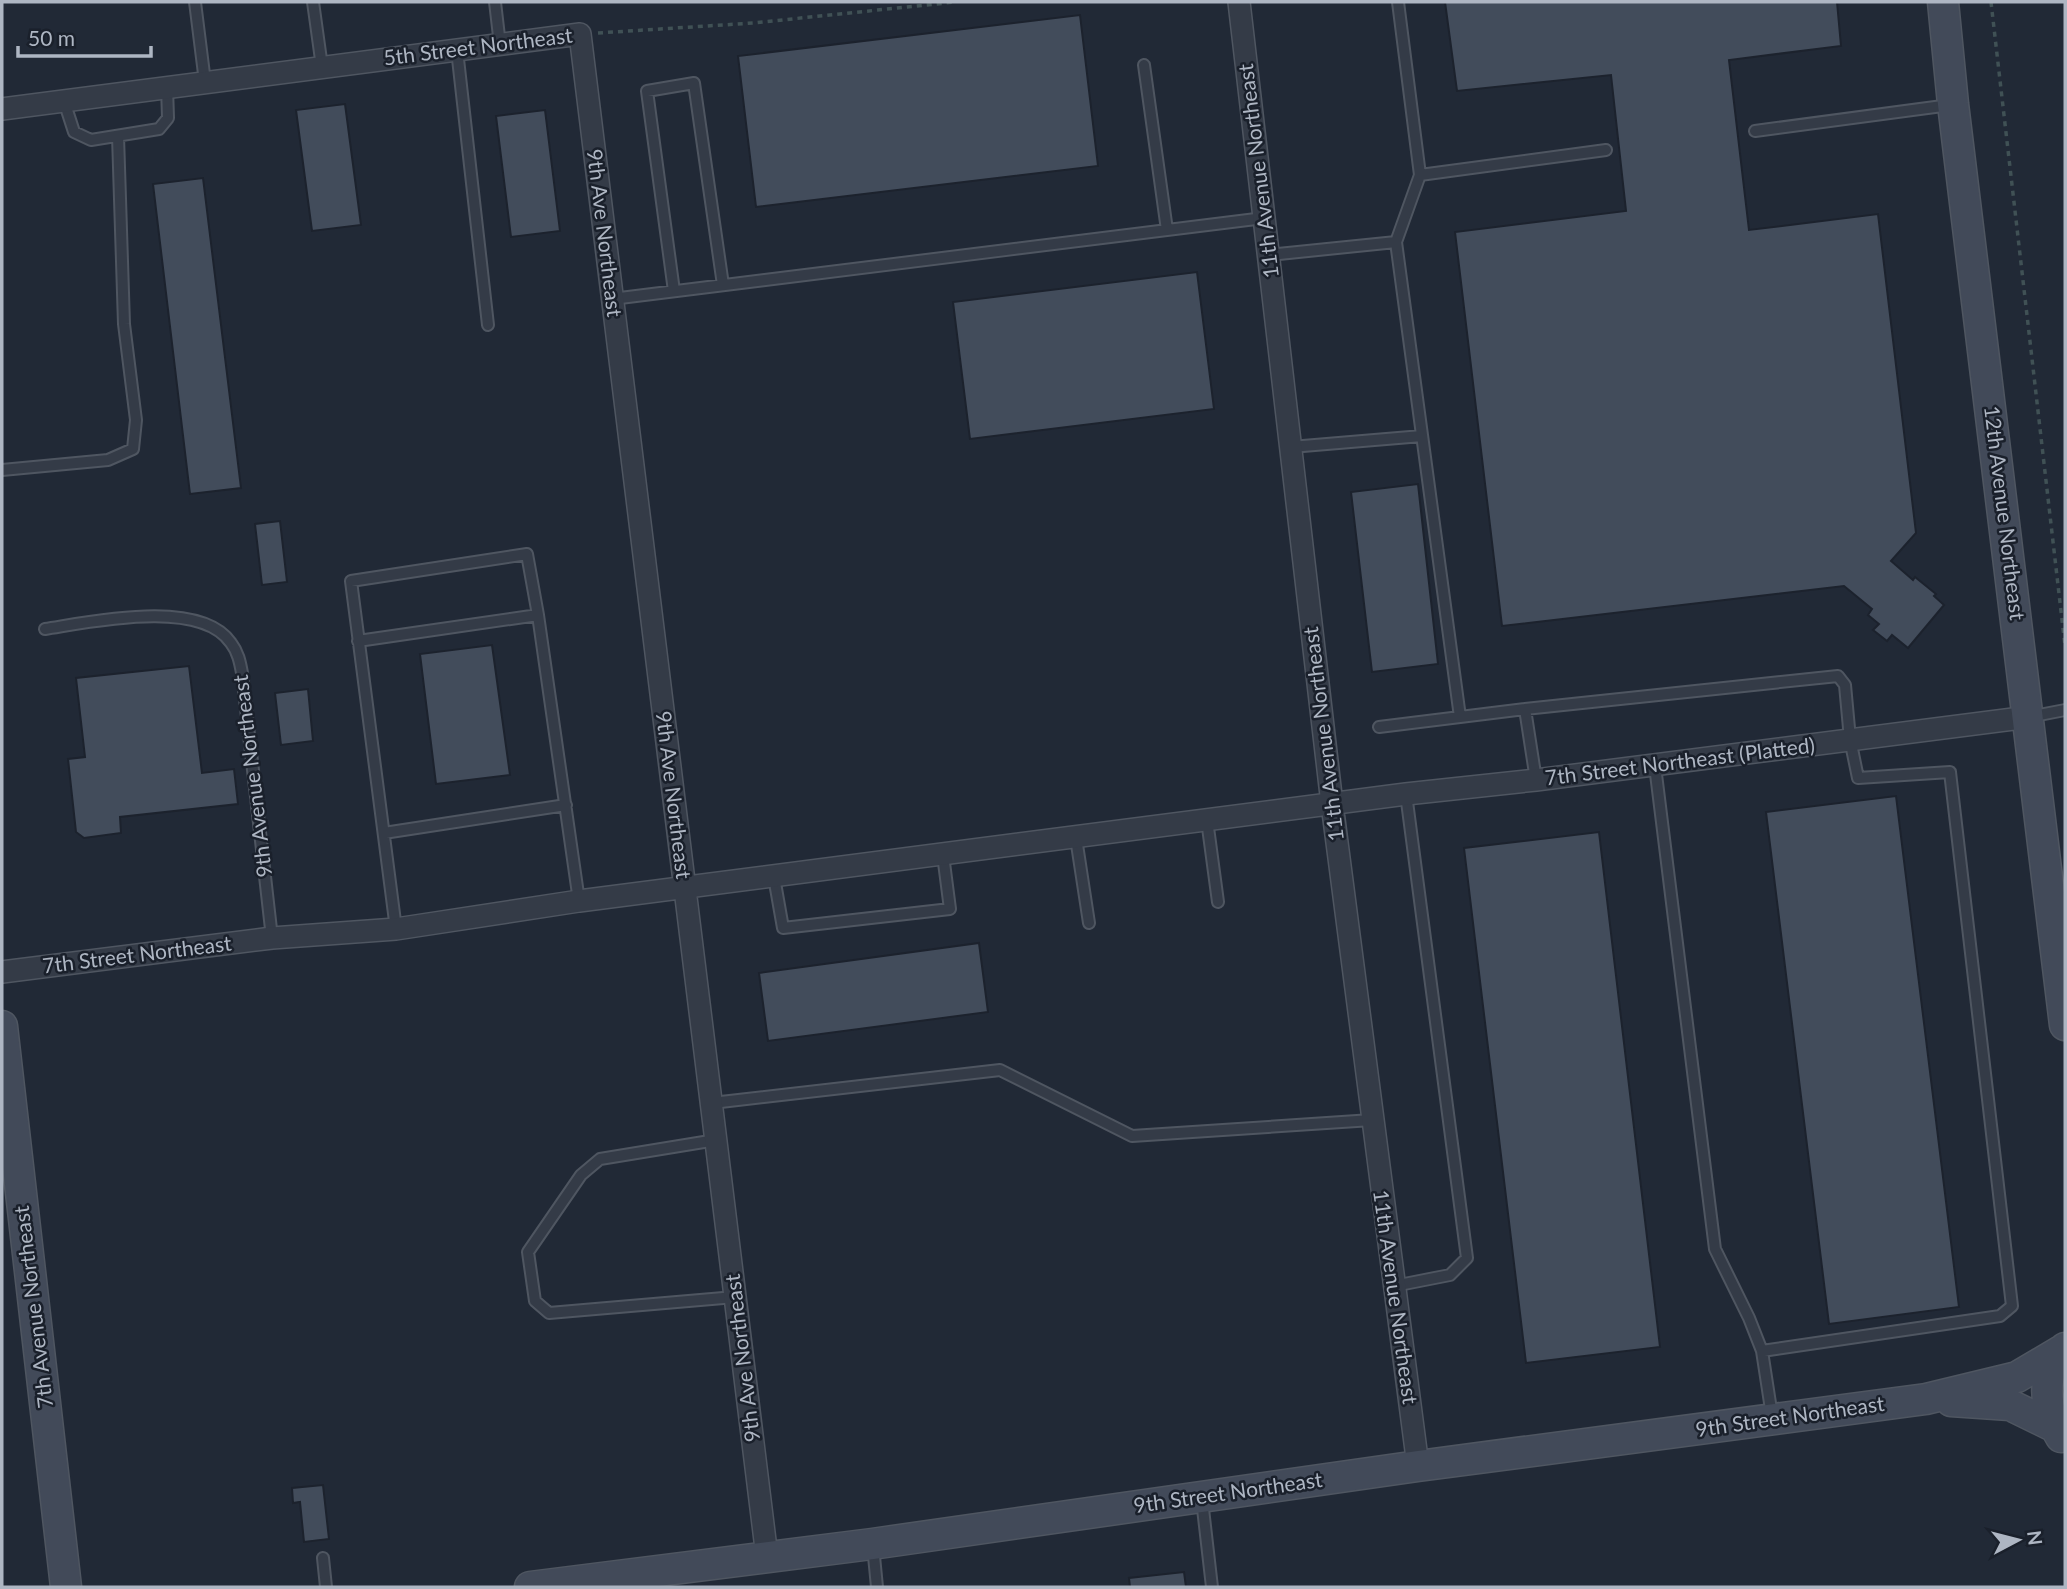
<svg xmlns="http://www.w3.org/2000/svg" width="2067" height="1589" viewBox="0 0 2067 1589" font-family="Lato,sans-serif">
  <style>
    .building { fill: #424c5b; stroke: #1c222d; stroke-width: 2 }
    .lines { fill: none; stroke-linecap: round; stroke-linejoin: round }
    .lane-casing { stroke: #4f5661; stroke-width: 14 }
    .street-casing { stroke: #4f5661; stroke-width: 24 }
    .secondary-casing { stroke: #4f5661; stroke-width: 33 }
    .path { stroke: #405155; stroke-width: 3.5; stroke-dasharray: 5 5; stroke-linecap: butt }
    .lane { stroke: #343b47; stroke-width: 10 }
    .street { stroke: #343b47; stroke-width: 21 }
    .secondary { stroke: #424a59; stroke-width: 30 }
    .labels { text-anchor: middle; stroke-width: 5; stroke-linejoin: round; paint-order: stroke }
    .street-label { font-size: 21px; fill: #aeb6c3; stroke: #1a202b }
  </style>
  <rect width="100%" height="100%" fill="#212936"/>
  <path class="building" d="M1445,2H1837L1841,46L1729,60L1749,230L1878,214L1916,533L1891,561L1913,580L1915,577L1936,594L1934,596L1944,605L1908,648L1892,635L1887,641L1873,630L1879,624L1868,615L1872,609L1844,586L1502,626L1455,232L1626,211L1611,75L1457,91Z
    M1080,15L1098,166L756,207L738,56Z
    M345,104L361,225L312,231L296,110Z
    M545,110L560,231L511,237L496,116Z
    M203,178L241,488L190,494L153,184Z
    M1197,272L1214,409L970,439L953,302Z
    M1418,484L1438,664L1372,672L1351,492Z
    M280,521L287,582L262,585L255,524Z
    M492,645L510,775L436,784L420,654Z
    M189,666L202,773L234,769L238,804L120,817L121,833L84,838L76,832L68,759L85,757L76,678Z
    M308,689L313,741L281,745L275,693Z
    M1896,796L1959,1307L1829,1324L1766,812Z
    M1599,832L1660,1347L1526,1363L1464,848Z
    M979,943L988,1012L768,1041L759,973Z
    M323,1485L329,1539L304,1542L300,1502L293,1503L292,1488Z
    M1184,1572L1186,1587H1130L1129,1578Z"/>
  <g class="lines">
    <g class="lane-casing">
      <path id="lane" d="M195,2L205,82
        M313,2L322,67
        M495,2L500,45
        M1398,2L1420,175L1606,150
        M457,50L488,325
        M1144,65L1167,230
        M64,101L74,132L91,140L159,129L168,118L167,87
        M1755,131L1950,105
        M1420,175L1396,242L1460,717
        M1269,255L1396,242
        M674,291L647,91L694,83L723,285
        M612,299L1264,218
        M1291,447L1422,436
        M2,470L108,460L133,449L136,420L124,324L118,136
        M45,629C91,622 200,598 231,643C238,652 240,662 242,673L272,938
        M358,641L538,615
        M2029,717L2065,710
        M1379,727L1525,709
        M1655,766L1715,1249L1749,1318L1762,1351L1772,1416
        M1536,780L1525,709L1838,676L1845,685L1850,739L1858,778L1950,772L2012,1306L2000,1316L1762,1351
        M1207,820L1218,902
        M384,833L566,805
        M1076,838L1089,923
        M774,877L783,928L950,909L943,855
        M396,929L351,581L527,554L538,615L579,901
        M712,1103L1000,1070L1132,1136L1372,1120
        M716,1140L600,1159L581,1175L528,1252L535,1301L549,1313L735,1297
        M1394,1286L1450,1275L1467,1258L1406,794
        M1202,1500L1212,1587
        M873,1546L877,1587
        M323,1558L326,1587"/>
    </g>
    <g class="street-casing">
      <path id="street" d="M1239,2L1332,804L1418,1466
        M2,109L580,34L767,1557
        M2,972L272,938L396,929L579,901L1406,794L1536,780L2029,717"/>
    </g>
    <g class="secondary-casing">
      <path id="secondary" d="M1943,2L1953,104L2065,1025
        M2,1026L66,1587
        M1951,1401L2010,1405L2055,1427
        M2061,1437C2044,1410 2040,1371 2065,1348
        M530,1587L872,1544L1418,1466L1926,1399L2017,1377L2061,1351"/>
    </g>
    <path class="path" d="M1991,2L2065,646
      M598,33L753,23L955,2"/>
    <use href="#lane" class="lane"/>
    <use href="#street" class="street"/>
    <use href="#secondary" class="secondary"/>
  </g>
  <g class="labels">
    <g class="street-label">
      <text transform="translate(478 47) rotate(-7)" y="7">5th Street Northeast</text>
      <text transform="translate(1259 171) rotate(-97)" y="7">11th Avenue Northeast</text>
      <text transform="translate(604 233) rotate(83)" y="7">9th Ave Northeast</text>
      <text transform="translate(2004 513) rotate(83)" y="7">12th Avenue Northeast</text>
      <text transform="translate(1324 734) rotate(-97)" y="7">11th Avenue Northeast</text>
      <text transform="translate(1680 762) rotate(-7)" y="7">7th Street Northeast (Platted)</text>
      <text transform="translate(253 776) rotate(-97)" y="7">9th Avenue Northeast</text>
      <text transform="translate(673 795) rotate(83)" y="7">9th Ave Northeast</text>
      <text transform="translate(137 955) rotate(-7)" y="7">7th Street Northeast</text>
      <text transform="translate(1395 1297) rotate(82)" y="7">11th Avenue Northeast</text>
      <text transform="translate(34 1307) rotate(-97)" y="7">7th Avenue Northeast</text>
      <text transform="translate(743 1358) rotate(-97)" y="7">9th Ave Northeast</text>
      <text transform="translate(1790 1417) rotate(-8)" y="7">9th Street Northeast</text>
      <text transform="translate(1228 1493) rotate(-8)" y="7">9th Street Northeast</text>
    </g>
  </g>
  <rect width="2067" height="1589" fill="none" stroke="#aeb6c3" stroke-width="7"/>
  <g transform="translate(2018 1540) rotate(83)" stroke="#1a202b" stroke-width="5" paint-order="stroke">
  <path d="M0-5L12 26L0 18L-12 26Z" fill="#aeb6c3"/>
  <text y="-10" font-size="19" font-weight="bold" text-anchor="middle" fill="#aeb6c3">N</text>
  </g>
  <path d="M18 46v10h133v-10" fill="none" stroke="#aeb6c3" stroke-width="3.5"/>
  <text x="28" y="46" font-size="21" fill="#aeb6c3" stroke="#1a202b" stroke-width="5" paint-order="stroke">50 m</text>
</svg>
